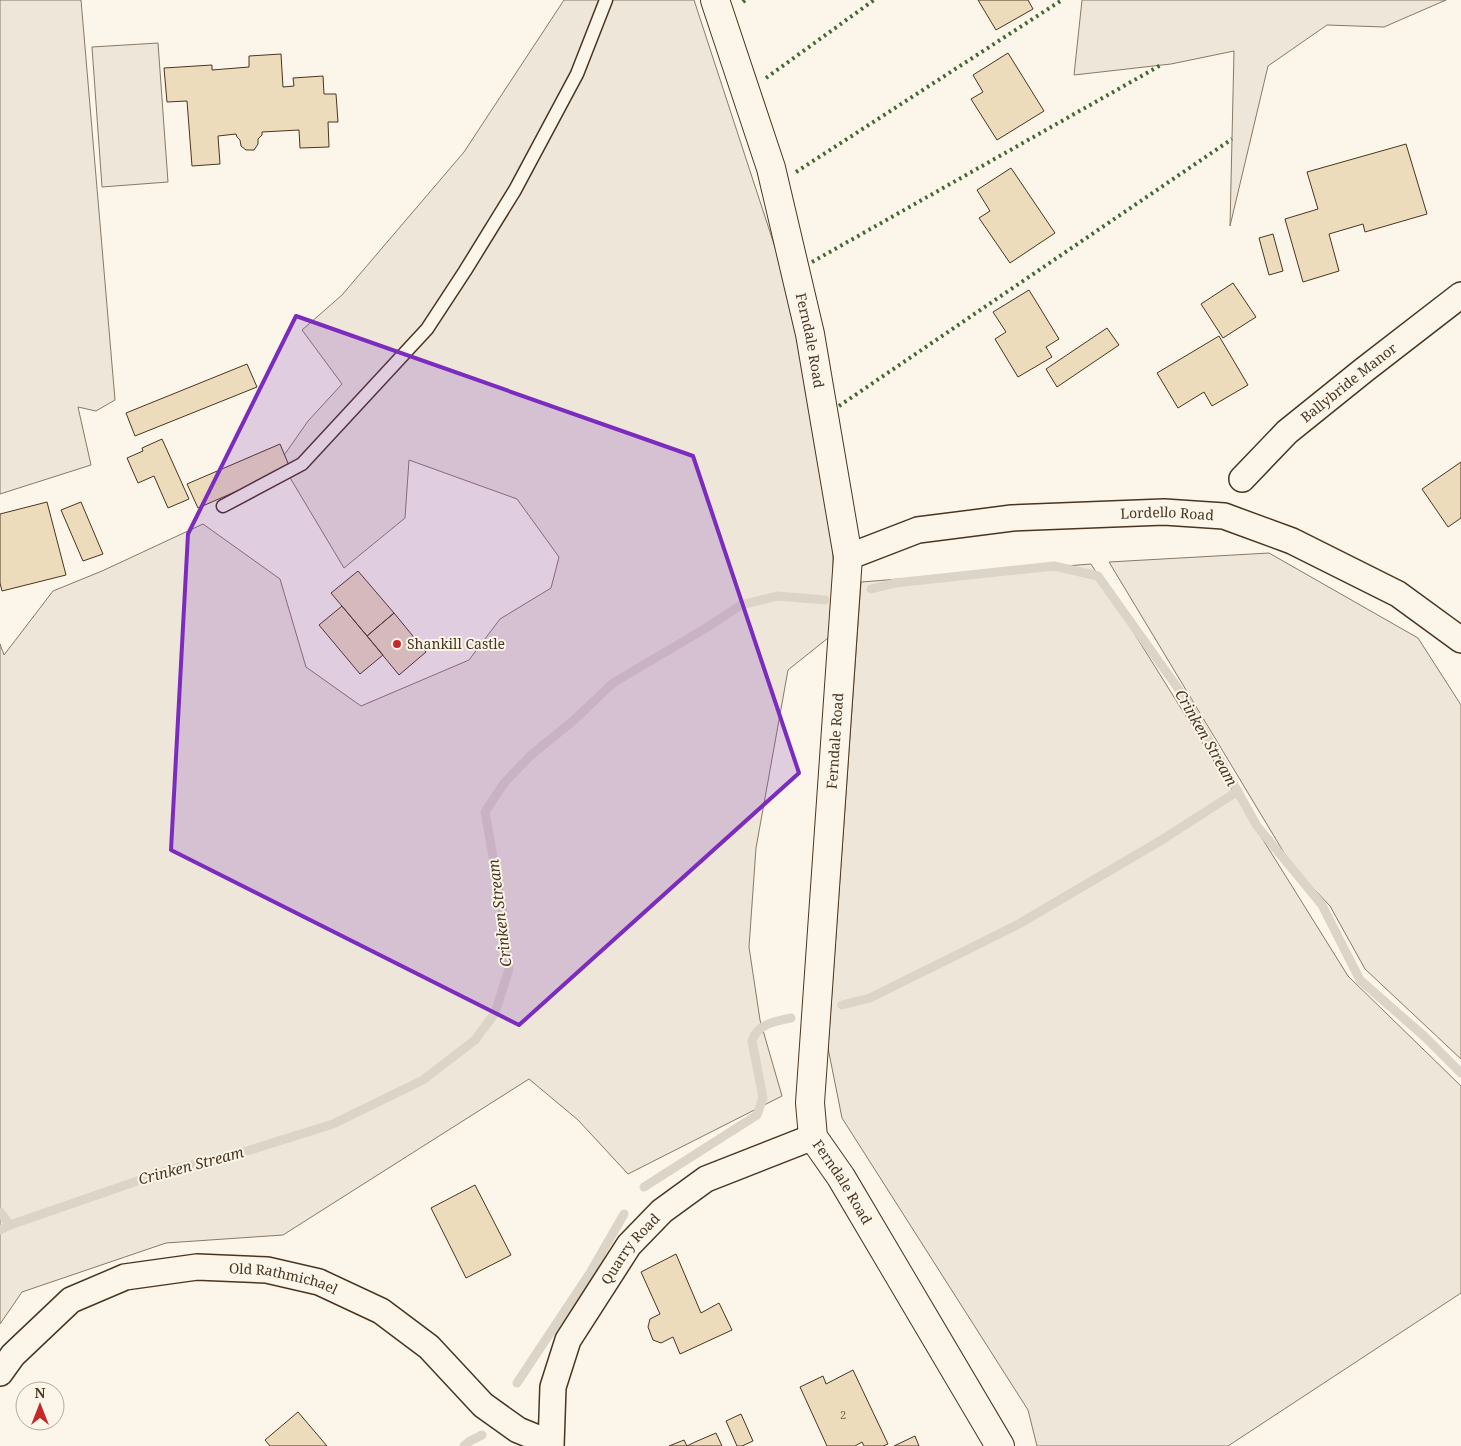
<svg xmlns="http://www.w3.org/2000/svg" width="1461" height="1446" viewBox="0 0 1461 1446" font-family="'Noto Serif',serif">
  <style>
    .green { fill: #ede6d9; stroke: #887966 }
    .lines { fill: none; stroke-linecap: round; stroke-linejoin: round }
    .stream { stroke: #dcd4c6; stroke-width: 9 }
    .building { fill: #ecdcbc; stroke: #4a3520 }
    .lane-casing { stroke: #4a3520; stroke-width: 15 }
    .street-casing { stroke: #4a3520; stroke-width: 28 }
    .secondary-casing { stroke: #4a3520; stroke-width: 30 }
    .lane { stroke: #fbf6e9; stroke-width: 12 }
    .street { stroke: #fbf6e9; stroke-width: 25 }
    .secondary { stroke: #fbf6e9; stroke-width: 28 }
    .hedge { stroke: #436837; stroke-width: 4; stroke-dasharray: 2.5 4; stroke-linecap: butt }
    .marked { fill: #7b2cbf; fill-opacity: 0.2; stroke: #7b2cbf; stroke-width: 4; stroke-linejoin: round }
    .poi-dot { fill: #c62828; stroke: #fbf6e9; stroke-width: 2 }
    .labels { text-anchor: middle; stroke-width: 4; stroke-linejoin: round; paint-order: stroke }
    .number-label { font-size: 11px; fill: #725f47 }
    .street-label { font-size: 14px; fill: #4a3520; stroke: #fbf6e9 }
    .poi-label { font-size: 14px; fill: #4a3520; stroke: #fbf6e9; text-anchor: start }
    .water-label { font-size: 15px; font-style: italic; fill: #4a3520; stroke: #fbf6e9 }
  </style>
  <rect width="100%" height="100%" fill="#fbf6e9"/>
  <path class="green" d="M0,0H81L115,400L96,411L78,407L91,465L0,494Z
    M564,0H694L789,290L833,545V634L788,670L756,848L749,947L760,1020L782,1096L628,1174L578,1120L529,1079L283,1235L166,1243L22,1292L0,1324V644L4,655L53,591L102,571L203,524L280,579L306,667L361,706L469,660L500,619L551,588L559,557L517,499L409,460L405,518L344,568L280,461L308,421L342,384L302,330L342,295L464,152Z
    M1082,0H1446L1384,27L1327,25L1268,66L1230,226L1234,51L1171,64L1074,75Z
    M158,43L168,182L102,187L92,47Z
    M1269,553L1418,638L1461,705V1059L1365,969L1330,906L1292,866L1109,562Z
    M1091,564L1348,976L1461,1086V1293L1228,1446H1037L1028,1410L842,1118L828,1048L861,582Z"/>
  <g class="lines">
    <path class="stream" d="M871,589L895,583L1054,566L1098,576L1187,701L1257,826L1322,905L1360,980L1425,1037L1461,1073
      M842,1005L870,998L1017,925L1160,841L1238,791
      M644,1187L757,1115L763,1098L752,1041C757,1024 776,1021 791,1018
      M0,1212L10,1225
      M0,1230L10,1225L172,1169L202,1163L247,1151L333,1124L423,1080L475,1040L495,1013L509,969L502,907L485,812L504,783L530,756L574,720L613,683L706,628L741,605L777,596L825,600
      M517,1383L590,1273L624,1214
      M464,1446L470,1441L482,1435"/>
  </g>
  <path class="building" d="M978,0H1028L1033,9L996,30Z
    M1008,53L1044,111L997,140L971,99L983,92L973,75Z
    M281,54L283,87L294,86L293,78L323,76L324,94H336L338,122H328L329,147L300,148L299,130L262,132V135L258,139V144L254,150H246L241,146L240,140L237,137L236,134L218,136L220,164L192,166L187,101L167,102L164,68L212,65V70L249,67V56Z
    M1406,144L1427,214L1365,232L1363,224L1329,234L1339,271L1303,282L1285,219L1318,209L1307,172Z
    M1011,168L1055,233L1010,263L979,218L990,211L977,190Z
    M1273,234L1283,271L1269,275L1259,238Z
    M1233,283L1256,317L1223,338L1201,304Z
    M1029,290L1059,339L1046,347L1052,357L1018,377L995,339L1006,332L993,312Z
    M1107,328L1119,345L1057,387L1046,369Z
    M1219,336L1248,385L1212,406L1204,392L1178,408L1157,373Z
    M247,364L257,387L135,436L126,413Z
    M162,439L189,499L168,508L154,476L138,483L127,458L143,451L142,448Z
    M280,444L290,468L198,508L187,484Z
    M1461,462V518L1448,527L1422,489Z
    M47,502L66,575L2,591L0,583V514Z
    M81,502L103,554L83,561L61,510Z
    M358,571L394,613L367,636L331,593Z
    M342,606L383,655L360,674L319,625Z
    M394,613L426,652L399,675L367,636Z
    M475,1185L511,1255L466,1278L431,1208Z
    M676,1254L701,1313L719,1303L732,1330L680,1354L673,1337L661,1343L653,1340L648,1327L650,1319L660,1314L641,1272Z
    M853,1370L888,1444L883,1446H864L862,1442L855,1446H827L800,1387L823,1376L826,1384Z
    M298,1412L327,1446H270L265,1440Z
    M741,1414L753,1441L742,1446H737L726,1421Z
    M716,1433L722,1446H687L695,1442Z
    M915,1436L919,1446H894Z
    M684,1440L687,1446H669Z"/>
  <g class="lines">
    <g class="lane-casing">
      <path id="lane" d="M223,506L302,464L427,329L465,271L515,190L577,74L606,0"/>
    </g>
    <g class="street-casing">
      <g id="street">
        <path id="s1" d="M1242,479L1287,432L1364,370L1461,295"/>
        <path id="s2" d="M848,557L918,530L1012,518L1164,512L1224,516L1292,541L1398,594L1461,640"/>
        <path id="s3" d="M0,1373L13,1355L71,1300L125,1277L197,1267L267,1270L319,1282L381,1311L429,1347L483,1405L518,1430L550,1443"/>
        <path id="s4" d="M551,1446L553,1387L568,1340L629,1245L662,1211L706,1179L813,1137"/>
      </g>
    </g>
    <g class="secondary-casing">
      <g id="secondary">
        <path id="s5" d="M715,0L771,168L810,334L848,557L810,1103L813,1137L841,1177L1000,1446"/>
      </g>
    </g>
    <use href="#lane" class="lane"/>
    <use href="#street" class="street"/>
    <use href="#secondary" class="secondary"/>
    <path class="hedge" d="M743,2L745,0
      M766,78L874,0
      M796,172L1062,0
      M812,262L1161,65
      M839,406L1232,139"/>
  </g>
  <path class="marked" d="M296,316L693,456L799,773L519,1025L171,850L188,534Z"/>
  <circle class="poi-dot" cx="397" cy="644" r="5"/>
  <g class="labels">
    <g class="number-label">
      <text x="843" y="1419">2</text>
    </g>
    <g class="street-label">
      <text dy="5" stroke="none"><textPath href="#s5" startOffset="354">Ferndale Road</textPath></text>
      <text dy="5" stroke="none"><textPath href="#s1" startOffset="144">Ballybride Manor</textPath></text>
      <text dy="5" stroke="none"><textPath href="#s2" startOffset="325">Lordello Road</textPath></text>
      <text transform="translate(835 741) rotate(-86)" y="5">Ferndale Road</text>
      <text dy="5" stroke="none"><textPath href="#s5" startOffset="1209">Ferndale Road</textPath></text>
      <text dy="5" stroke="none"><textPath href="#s4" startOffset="219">Quarry Road</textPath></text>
      <text dy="5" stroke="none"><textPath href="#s3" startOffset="321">Old Rathmichael</textPath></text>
    </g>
    <g class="poi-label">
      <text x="407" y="649">Shankill Castle</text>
    </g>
    <g class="water-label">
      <text transform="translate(1206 738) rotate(60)" y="5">Crinken Stream</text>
      <text transform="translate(500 913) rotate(-97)" y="5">Crinken Stream</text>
      <text transform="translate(191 1166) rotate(-15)" y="5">Crinken Stream</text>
    </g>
  </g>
  <g transform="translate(40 1406)"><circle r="24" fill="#fbf6e9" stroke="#b4a999"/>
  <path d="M0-4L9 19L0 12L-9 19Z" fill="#c62828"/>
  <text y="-8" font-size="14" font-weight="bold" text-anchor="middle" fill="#4a3520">N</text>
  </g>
</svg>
